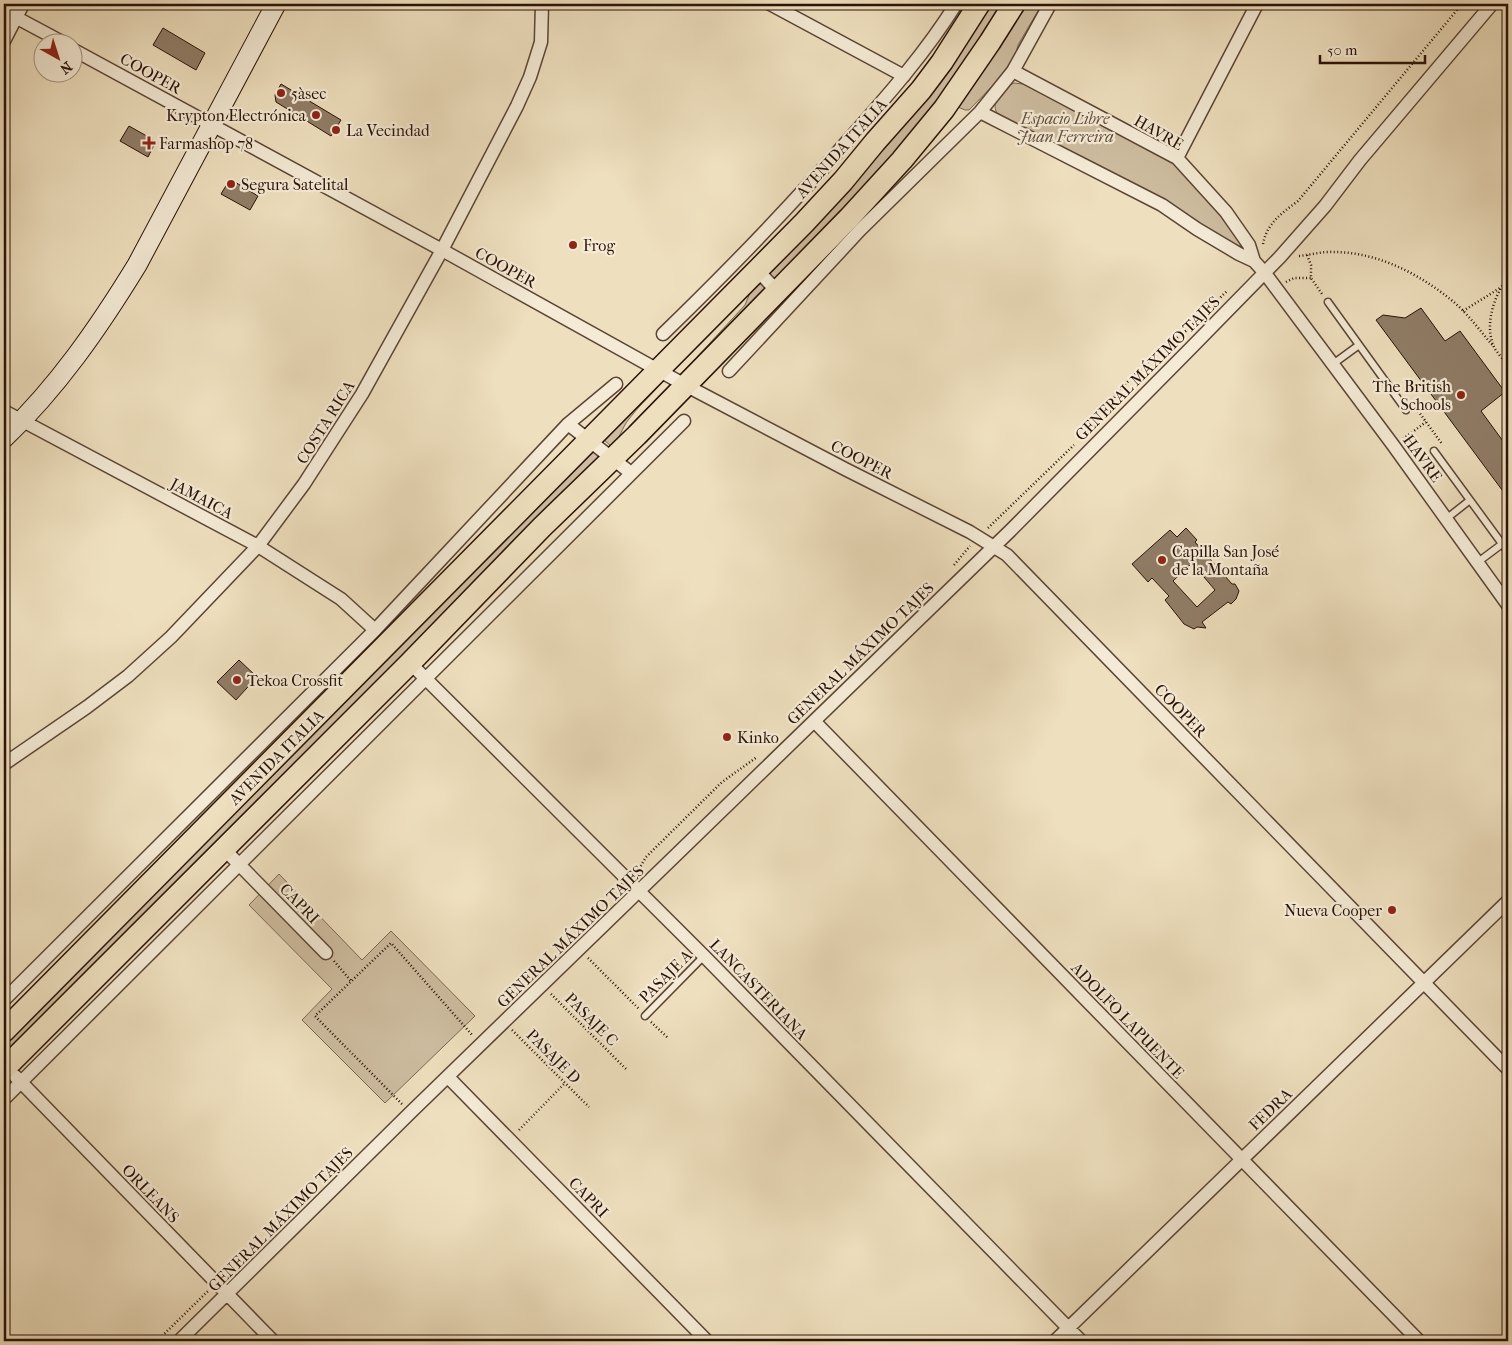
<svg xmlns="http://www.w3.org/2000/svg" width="1512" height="1345" viewBox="0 0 1512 1345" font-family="'IM FELL French Canon',serif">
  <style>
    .green { fill: #cdbc9f; stroke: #7c6754 }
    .building { fill: #907d67; stroke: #2a1208; fill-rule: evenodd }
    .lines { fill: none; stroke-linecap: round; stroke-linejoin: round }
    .lane-casing { stroke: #5b4536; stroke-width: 9 }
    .street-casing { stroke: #5b4536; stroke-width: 15 }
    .secondary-casing { stroke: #2a1208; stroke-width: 21 }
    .primary-casing { stroke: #2a1208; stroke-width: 24 }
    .path { stroke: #2a1208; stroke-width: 2.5; stroke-dasharray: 1 2.5; stroke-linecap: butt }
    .lane { stroke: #f4ead5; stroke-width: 6 }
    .street { stroke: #f4ead5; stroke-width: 12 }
    .secondary { stroke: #f4ead5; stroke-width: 19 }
    .primary { stroke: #eedfbe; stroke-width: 21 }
    .poi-dot { fill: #8f2418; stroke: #f4ead5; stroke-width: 2 }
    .labels { text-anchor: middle; stroke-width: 4.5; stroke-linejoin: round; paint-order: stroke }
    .street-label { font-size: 16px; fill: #2a1208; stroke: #f4ead5 }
    .poi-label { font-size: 16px; fill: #2a1208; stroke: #f4ead5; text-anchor: start }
    .park-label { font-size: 16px; font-style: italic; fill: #634e3d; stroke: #f4ead5 }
  </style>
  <rect width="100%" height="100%" fill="#eedfbe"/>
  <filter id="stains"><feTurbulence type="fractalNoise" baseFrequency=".004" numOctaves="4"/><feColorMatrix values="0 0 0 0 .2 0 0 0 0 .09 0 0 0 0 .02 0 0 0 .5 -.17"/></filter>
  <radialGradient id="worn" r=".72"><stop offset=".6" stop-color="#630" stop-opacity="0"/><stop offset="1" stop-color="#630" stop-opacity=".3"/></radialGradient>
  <path class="green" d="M989,4H1003L962,70L896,155L778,279L770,277V270L886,147L910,118Z
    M1023,4H1042L1018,45L1015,57L1006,72L969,110H965L958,107Z
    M1014,83L1023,84L1127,138L1173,163L1187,177L1222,216L1241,243L1240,246L1237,247L997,113C990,102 1004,88 1014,83Z
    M758,283L764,285L766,288L686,371L685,370L745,305L752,288Z
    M657,385V388C648,398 637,408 629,419C622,427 620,440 611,446L604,440Z
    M591,451L597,453L598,459L4,1060V1041Z
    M279,874L362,960L391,931L475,1016L385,1103L302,1020L332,989L249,905Z"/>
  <path class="building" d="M163,28L205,53L196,70L153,45Z
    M281,84L341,120L331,136L276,102L275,95Z
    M129,126L152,139L154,145L148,157L120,141Z
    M230,179L258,196L250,210L221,194Z
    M1421,308L1445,341L1460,331L1505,392L1481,411L1508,448V498L1376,320L1383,315L1405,318Z
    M1186,528L1197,540L1195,542L1232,584H1235L1239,591L1236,599L1231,604L1228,602L1202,622L1206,628L1197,627L1194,629L1184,624L1165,600L1169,596L1152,578L1148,582L1132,564L1170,530L1177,537ZM1192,563L1215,590L1197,607L1173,581Z
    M239,660L257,677L236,700L217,682Z"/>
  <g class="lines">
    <g class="lane-casing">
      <path id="lane" d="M1328,302L1406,410
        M1333,364L1359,345
        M1434,451L1508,552
        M1446,519L1470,500
        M1478,562L1502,544
        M645,1016L704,956"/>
    </g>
    <g class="street-casing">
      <path id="street" d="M770,4L904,76
        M4,11L62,42
        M4,41L23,4
        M72,49L442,250L685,385L845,469L970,532L1007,555L1508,1069
        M1013,71L1177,158L1226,212L1249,245L1254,261
        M980,112L1162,205L1197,229L1239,254L1254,261L1264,272L1393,445L1508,605
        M1177,158L1257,4
        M757,270L777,291
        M663,334C728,271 791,206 851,137C889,94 926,52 956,4
        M729,371L860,230L980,112L1013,71L1050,4
        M4,411L258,546L341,599L375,630
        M568,424L631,473
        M410,663L704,956L1081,1341
        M814,721L1419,1341
        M4,764L87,707L128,676L171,637L258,546L304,484L362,394L442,250L517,106L530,77L541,42L542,4
        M224,849L326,953
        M4,1000L375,630L568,424L616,384
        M15,1076L273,1341
        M448,1077L707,1341
        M4,1099L684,421
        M179,1341L411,1112L1010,531L1189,350L1280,257L1325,206L1360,160L1492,4
        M1055,1341L1508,901"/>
    </g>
    <g class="secondary-casing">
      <path id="secondary" d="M4,438C57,388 99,327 137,265L276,4"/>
    </g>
    <g class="primary-casing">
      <path id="primary" d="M4,1031L804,223L843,181L875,142L921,90L942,62L979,4
        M4,1069L410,663L542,527L637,435L849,218L902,160L944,109L990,42L1014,4"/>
    </g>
    <path class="path" d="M1263,244C1267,223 1282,213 1298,201L1462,4
      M1307,255L1311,265V278L1322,294
      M1299,256C1308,255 1317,253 1326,252C1372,250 1415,271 1450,299C1467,312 1480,331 1494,347
      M1508,277C1494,296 1484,324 1494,347C1497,353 1504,360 1508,366
      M1286,282L1294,278H1311
      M1463,311L1500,288
      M1112,408L1115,394L1154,356L1187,330L1227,291
      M1416,408L1442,444
      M1403,439L1426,422
      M988,528L1074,445
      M954,565L970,546
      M637,872L646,857L722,782L757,757
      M588,958L639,1009
      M334,961L351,981
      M551,994L626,1069
      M651,1022L668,1038
      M512,1030L589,1107
      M402,1104L315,1016L391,943L473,1036
      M519,1130L565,1083
      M157,1341L208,1291"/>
    <use href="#lane" class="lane"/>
    <use href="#street" class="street"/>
    <use href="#secondary" class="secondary"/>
    <use href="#primary" class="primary"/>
  </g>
  <g class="poi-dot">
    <circle cx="281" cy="93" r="5"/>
    <circle cx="316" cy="115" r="5"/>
    <circle cx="336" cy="130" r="5"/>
    <path d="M146.5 135.5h5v5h5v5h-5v5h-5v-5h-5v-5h5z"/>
    <circle cx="231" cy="184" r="5"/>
    <circle cx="573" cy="245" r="5"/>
    <circle cx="1461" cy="395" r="5"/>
    <circle cx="1162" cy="560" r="5"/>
    <circle cx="237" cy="680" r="5"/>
    <circle cx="727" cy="737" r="5"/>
    <circle cx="1392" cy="910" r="5"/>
  </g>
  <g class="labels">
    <g class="street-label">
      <text transform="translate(151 73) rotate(29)" y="6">COOPER</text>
      <text transform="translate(1159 132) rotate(30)" y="6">HAVRE</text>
      <text transform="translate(841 148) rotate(-48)" y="6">AVENIDA ITALIA</text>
      <text transform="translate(506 267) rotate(29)" y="6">COOPER</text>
      <text transform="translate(1147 368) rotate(-45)" y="6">GENERAL MÁXIMO TAJES</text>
      <text transform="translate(325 422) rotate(-58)" y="6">COSTA RICA</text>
      <text transform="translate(1423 458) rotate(54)" y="6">HAVRE</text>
      <text transform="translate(862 459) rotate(27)" y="6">COOPER</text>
      <text transform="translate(202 498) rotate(28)" y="6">JAMAICA</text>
      <text transform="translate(860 653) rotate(-44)" y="6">GENERAL MÁXIMO TAJES</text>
      <text transform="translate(1181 710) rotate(46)" y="6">COOPER</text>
      <text transform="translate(276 757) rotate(-45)" y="6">AVENIDA ITALIA</text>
      <text transform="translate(300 903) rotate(46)" y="6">CAPRI</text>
      <text transform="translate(570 936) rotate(-44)" y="6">GENERAL MÁXIMO TAJES</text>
      <text transform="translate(665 976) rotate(-45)" y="6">PASAJE A</text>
      <text transform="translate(759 989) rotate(46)" y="6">LANCASTERIANA</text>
      <text transform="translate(592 1019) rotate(45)" y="6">PASAJE C</text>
      <text transform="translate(1128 1020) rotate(46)" y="6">ADOLFO LAPUENTE</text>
      <text transform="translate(554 1056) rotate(45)" y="6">PASAJE D</text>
      <text transform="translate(1270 1109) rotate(-44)" y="6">FEDRA</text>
      <text transform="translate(151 1193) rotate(46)" y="6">ORLEANS</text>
      <text transform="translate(589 1197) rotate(46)" y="6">CAPRI</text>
      <text transform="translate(280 1219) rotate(-45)" y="6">GENERAL MÁXIMO TAJES</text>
    </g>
    <g class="poi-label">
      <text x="291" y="99">5àsec</text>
      <text x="306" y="121" text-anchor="end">Krypton Electrónica</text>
      <text x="346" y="136">La Vecindad</text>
      <text x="159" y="149">Farmashop 78</text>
      <text x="241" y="190">Segura Satelital</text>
      <text x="583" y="251">Frog</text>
      <text x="1451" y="392" text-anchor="end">The British<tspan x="1451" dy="18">Schools</tspan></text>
      <text x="1172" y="557">Capilla San José<tspan x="1172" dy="18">de la Montaña</tspan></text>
      <text x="247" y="686">Tekoa Crossfit</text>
      <text x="737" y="743">Kinko</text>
      <text x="1382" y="916" text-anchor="end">Nueva Cooper</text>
    </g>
    <g class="park-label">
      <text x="1065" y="124">Espacio Libre<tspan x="1065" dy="18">Juan Ferreira</tspan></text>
    </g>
  </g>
  <rect width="1512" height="1345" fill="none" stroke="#eedfbe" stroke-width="20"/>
  <rect x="5" y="5" width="1502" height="1335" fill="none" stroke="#2a1208" stroke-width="2.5"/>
  <rect x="10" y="10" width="1492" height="1325" fill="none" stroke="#2a1208"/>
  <g transform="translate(58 58) rotate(141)"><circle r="24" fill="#f4ead5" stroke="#a39483"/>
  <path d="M0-4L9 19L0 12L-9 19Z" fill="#8f2418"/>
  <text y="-8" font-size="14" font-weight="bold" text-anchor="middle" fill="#2a1208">N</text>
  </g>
  <path d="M1320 55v8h105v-8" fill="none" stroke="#2a1208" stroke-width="2.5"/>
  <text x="1327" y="55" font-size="15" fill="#2a1208" stroke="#f4ead5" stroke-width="4" paint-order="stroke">50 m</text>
  <rect width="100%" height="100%" filter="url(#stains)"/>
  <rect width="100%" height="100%" fill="url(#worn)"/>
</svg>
